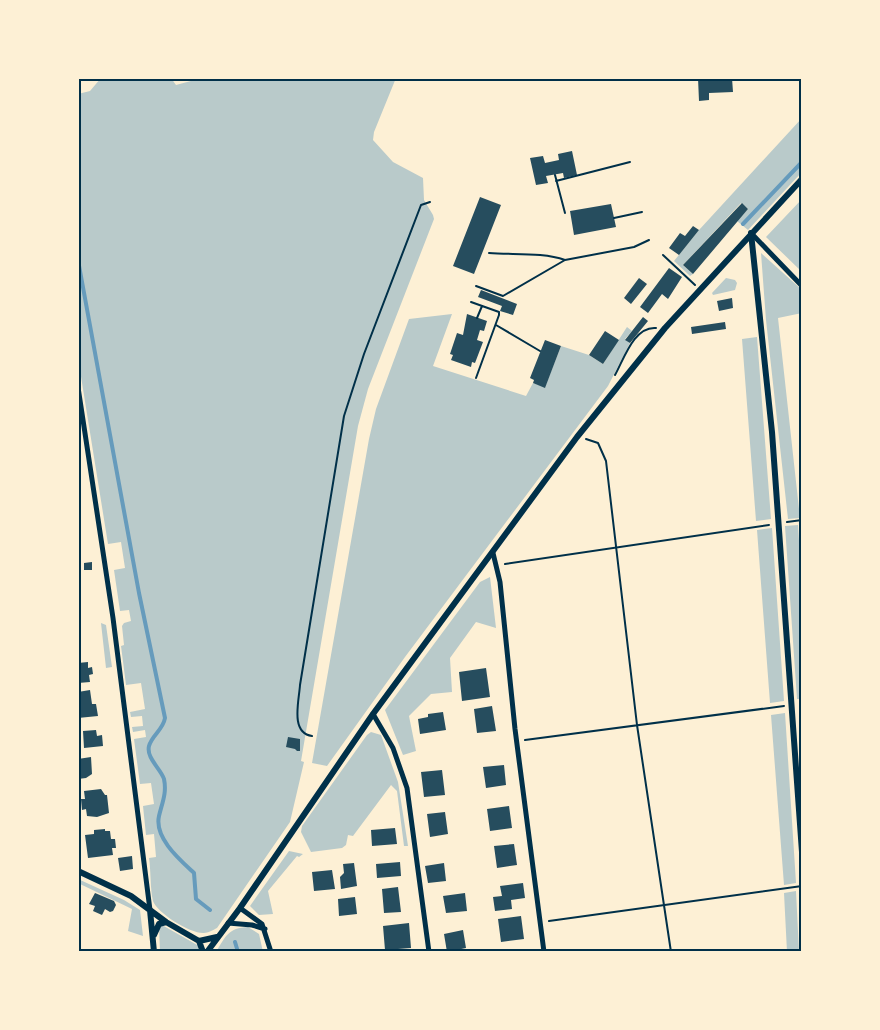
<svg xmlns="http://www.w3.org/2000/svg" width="880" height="1030" viewBox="0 0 880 1030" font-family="Lato,sans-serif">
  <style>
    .green { fill: #b9caca }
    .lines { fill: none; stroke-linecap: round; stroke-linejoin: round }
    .stream { stroke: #669bbc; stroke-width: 4 }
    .building { fill: #264d5e }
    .path { stroke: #003049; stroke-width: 2 }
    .minor { stroke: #003049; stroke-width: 5 }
    .tertiary { stroke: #003049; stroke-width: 6 }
    .neatline { fill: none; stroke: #003049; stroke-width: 2 }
  </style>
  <rect width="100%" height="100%" fill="#fdf0d5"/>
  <path class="green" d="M101,78H171L176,85L202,78H396L374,132L373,140L393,162L423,178L424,200L433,215L434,219L368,389L358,426L301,761L304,762L290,822L217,928C213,930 208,933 204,933C191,934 157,913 153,901C150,888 151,871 149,858L156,857L154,834L146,835L143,806L154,804L151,783L140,784L134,739L146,737L145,730L133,732L132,727L143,726L142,716L131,717L130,712L145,709L141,683L126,685L121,646L124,645L122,626L124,623L131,621L129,610L120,611L114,570L125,568L121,542L108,544L78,358V94L90,91Z
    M802,118V172L748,230L737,221L748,209L741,203L683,265L693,274L690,276L674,261L699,230Z
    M802,199V272L766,237Z
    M761,253L802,290V313L778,318L800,518L788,519L766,320Z
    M726,278L735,280L737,283L735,290L713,295L712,293Z
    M452,314L433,366L526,396L533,383L545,387L561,346L589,355L603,364L627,327L632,331L625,339L630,343L608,386L405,657L327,766L312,763L369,439L376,409L409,319Z
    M757,337L771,519L756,521L742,339Z
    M798,525L802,588V699H797L785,526Z
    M772,528L784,701L770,703L757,530Z
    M490,577L496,628L476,622L450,658L452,692L431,694L409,716L416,751L403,755L385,710L480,582Z
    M101,623L106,625L112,667L106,668Z
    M785,713L796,883L784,885L771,715Z
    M371,732L381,735L398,782L408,846H404L397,791L391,785L353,836L348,835L346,845L342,848L311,852L301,832L302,826L367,735Z
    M289,851L303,854L299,857L297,856L268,891L273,914L259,915L250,906Z
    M78,879L124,900L140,910L143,936L128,931L132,909L78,883Z
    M796,891L799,952H787L784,893Z
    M162,925L199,946L198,952H160L159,926Z
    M248,927L259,934L263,952H216C226,936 228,928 248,927Z"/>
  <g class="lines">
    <path class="stream" d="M743,224L802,162
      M78,260L139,593L165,718C163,730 152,735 149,746C146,758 161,769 164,779C167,793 162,803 159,816C154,838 180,860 194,873L196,899L210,910
      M235,942L238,952"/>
  </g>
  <path class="building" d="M698,78H732L733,92L709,93V100L699,101Z
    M572,151L577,175L564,178L563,173L546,176L548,183L536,185L530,158L543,156L545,163L559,160L558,154Z
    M480,197L501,205L474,274L453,266Z
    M742,203L748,209L693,274L683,265Z
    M611,204L616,227L574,235L570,211Z
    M693,226L699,230L679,255L669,248L680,233L685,236Z
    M669,268L682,277L668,299L662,294L648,313L640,307Z
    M639,278L647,284L631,304L624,298Z
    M481,290L517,304L513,315L500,311L502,306L478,297Z
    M732,298L733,308L719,311L717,301Z
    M467,314L487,321L484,331L480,330L477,340L483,342L475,363L472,362L471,367L451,360L453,355L450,354L457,333L463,335Z
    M643,317L648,321L630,343L625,340Z
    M725,322L726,329L692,334L691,327Z
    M605,331L619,340L603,364L589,355Z
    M545,340L561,346L545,388L533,383L534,380L530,378Z
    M92,562V570H84V563Z
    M88,662V668L92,667L93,674L89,675L90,682L78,683V663Z
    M486,668L490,697L462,701L459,672Z
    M90,690L92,704H96L98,716L78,718V692Z
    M492,706L496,731L477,733L474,709Z
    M443,712L446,730L420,734L418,719L428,717V714Z
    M96,730L97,736L102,735L103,746L84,748L83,731Z
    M288,737L300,739V751H297L295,749L286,747Z
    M91,757L92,774L86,778L78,779V759Z
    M504,765L506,785L486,788L483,767Z
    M442,770L445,795L424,797L421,772Z
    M101,789L105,795H107L109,813L97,817L87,816L86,809L82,810L81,799H85L84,791Z
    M509,806L512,828L490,831L487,809Z
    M445,812L448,834L430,837L427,814Z
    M395,828L397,844L372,846L371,830Z
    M105,829V831H110L111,839H115L116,848H112L113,855L88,858L85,835L94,834V830Z
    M514,844L517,865L497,868L494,846Z
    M132,856L133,869L120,871L118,858Z
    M400,862L401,876L377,878L376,864Z
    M354,863L357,886L341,889L340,877L344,873L343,864Z
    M444,863L446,881L428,883L425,866Z
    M332,870L335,889L314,891L312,872Z
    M523,883L525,898L511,900L512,909L495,911L493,897L502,896L500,886Z
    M398,887L401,912L384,913L382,889Z
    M95,893L114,901L116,905L113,911L110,912L105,909L102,915L93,911L95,906L89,904Z
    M465,893L467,911L446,913L443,896Z
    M355,897L357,914L339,916L338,899Z
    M521,916L524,939L501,942L498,919Z
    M409,923L411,948L385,950L383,926Z
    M463,930L466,948L447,952L444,934Z"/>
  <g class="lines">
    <path class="path" d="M555,175L565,213
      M556,181L630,162
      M614,218L642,212
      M489,253C513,255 543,252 565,260
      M663,255L695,285
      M476,286L503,296L565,260L634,247L649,240
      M471,302L499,312V315L476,378
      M477,318L482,306
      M496,325L540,351
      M615,375C624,359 634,326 656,328
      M586,439L598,443L606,461L637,725L671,952
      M787,522L802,520
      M505,564L769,525
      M312,736C290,733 299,701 300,685L344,416L364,354L421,205L430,202
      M525,740L784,706
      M549,921L802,886"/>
    <path class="minor" d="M751,233L802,286
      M78,387L113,618L150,910
      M493,553L500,582L515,729L544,952
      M373,714L393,748L407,788L429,952
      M240,908L262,924L271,952
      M228,923L252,925L265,929"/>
    <path class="tertiary" d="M751,233L772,432L802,852
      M78,871L131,896L166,922L199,941L203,952
      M150,910L154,952
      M154,935L159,924L166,922
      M199,941L217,937
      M207,952L240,908L373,714L577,437L665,328L802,179"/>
  </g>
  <rect width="880" height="1030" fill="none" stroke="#fdf0d5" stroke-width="159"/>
  <rect x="80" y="80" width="720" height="870" class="neatline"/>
</svg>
